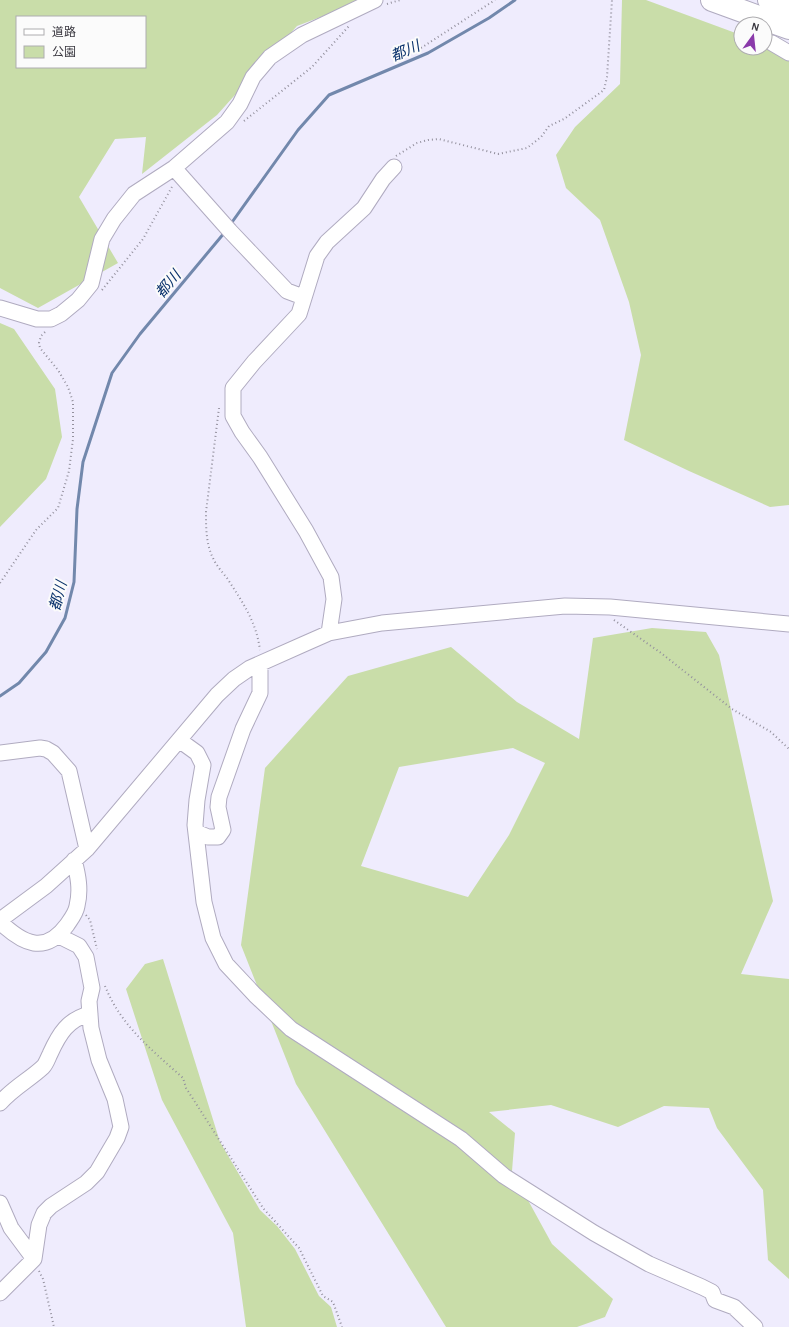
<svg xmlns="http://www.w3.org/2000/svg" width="789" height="1327" viewBox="0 0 789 1327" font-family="'Alegreya Sans','Noto Sans JP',sans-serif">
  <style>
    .green { fill: #c9dda9; fill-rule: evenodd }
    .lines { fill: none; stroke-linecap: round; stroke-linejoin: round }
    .stream { stroke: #7288ac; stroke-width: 3 }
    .minor-casing { stroke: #b0abc0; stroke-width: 17 }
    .highway-casing { stroke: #b0abc0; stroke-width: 24 }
    .path { stroke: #93909d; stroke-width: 2; stroke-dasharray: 1 3; stroke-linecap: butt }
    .minor { stroke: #fff; stroke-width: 15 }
    .highway { stroke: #fff; stroke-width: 22 }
    .labels { text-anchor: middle; stroke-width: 4; stroke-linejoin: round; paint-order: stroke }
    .water-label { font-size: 15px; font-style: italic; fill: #0b336c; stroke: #fbfbfb }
  </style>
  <rect width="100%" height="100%" fill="#efecfd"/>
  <path class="green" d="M0,0H365L297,26L217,115L142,174L146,137L115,139L79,197L118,263L38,308L0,288ZM17,17H145V67H17Z
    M622,0H646L741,35V48H765V44L789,56V505L770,507L689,471L624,440L641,355L629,302L600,220L566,188L556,155L575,127L620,84Z
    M0,323L14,329L55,389L62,437L46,479L0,527Z
    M652,628L706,632L719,655L773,901L741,974L789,979V1279L768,1260L763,1190L717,1128L709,1108L664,1106L618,1127L551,1105L489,1112L515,1133L512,1171L552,1244L613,1299L605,1317L577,1327H446L296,1084L241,945L265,768L348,676L451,647L517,702L579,739L593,638ZM513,748L545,763L509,835L468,897L361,866L399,767Z
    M163,959L220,1142L260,1210L277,1226L295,1249L319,1296L331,1307L337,1327H246L233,1233L162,1100L126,989L145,964Z"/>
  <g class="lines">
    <path class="stream" d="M230,225L298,130L329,95L428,53L489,18L515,0
      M0,696L19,683L46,652L65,618L74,582L77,509L83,462L112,373L140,334L225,232"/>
    <g class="minor-casing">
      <path id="minor" d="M772,43L789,53
        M174,168L230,231L287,291L303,297
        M0,308L37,319H51L61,314L78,300L91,284L102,239L114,219L134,194L174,168L227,122L240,104L253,77L270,57L302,35L375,0
        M329,633L334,599L331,577L306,531L260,457L242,432L233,416V388L254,362L299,314L317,256L327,242L364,208L383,179L394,167
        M179,740L197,753L203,765L197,800L195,825L204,902L213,938L226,964L255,995L291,1029L461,1139L504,1176L594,1233L649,1264L702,1287L712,1292L715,1300L734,1307L755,1327
        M0,753L40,748L46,749L53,753L69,771L87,849
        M196,832L208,837H218L223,830L218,807L219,797L243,729L260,693V664
        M0,920L46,886L87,849L217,695L234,679L250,668L304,644L329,633L382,623L565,606L610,607L789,624
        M0,922C23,944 45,955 67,925C71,919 76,913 77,906C81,890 78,875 74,860
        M0,1103C13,1088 29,1080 43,1067C46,1064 48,1058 50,1054C59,1034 68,1019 90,1014
        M0,1203L11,1228L34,1259
        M0,1293L34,1259L39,1225L44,1213L51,1206L86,1183L97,1172L117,1138L121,1127L115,1099L99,1060L91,1028L89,1001L92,988L86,957L79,946L59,936"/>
    </g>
    <g class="highway-casing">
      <path id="highway" d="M712,0L789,28
        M769,0L789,8"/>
    </g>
    <path class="path" d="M387,4L400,0
      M421,48L495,0
      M244,121L312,67L349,26
      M396,156L417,143L428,140L439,139L498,154L527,148L541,137L549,126L564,119L604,90L607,77L612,0
      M102,290L143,239L173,185
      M219,408L206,512C206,528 206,544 213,558C216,565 222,572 227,578C243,603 256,621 260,650
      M0,583L36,530L58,508L69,471L73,439V402L68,387L58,370L40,348L39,343L41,336L46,331
      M614,620L661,653L732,709L771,732L789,749
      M86,915L90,920L97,949
      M105,986C121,1026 152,1050 183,1078L186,1088L263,1208L299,1248L323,1296L333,1302L342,1327
      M39,1271L43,1279L54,1327"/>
    <use href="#minor" class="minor"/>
    <use href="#highway" class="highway"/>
  </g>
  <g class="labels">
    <g class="water-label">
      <text transform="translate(405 51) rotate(-23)" y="5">都川</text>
      <text transform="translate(168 284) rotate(-50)" y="5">都川</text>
      <text transform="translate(58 596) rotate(-75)" y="5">都川</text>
    </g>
  </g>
  <rect x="16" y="16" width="130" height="52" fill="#fbfbfb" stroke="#aeadb0"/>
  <rect x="24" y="29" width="20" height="6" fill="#ffffff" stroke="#aeadb0"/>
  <text x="52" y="36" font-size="12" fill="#3a3840">道路</text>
  <rect x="24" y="46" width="20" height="12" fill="#c9dda9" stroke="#aeadb0"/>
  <text x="52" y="56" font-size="12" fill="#3a3840">公園</text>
  <g transform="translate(753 36) rotate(15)"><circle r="19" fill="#fbfbfb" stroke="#aeadb0"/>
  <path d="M0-3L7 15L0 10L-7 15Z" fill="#8a3aaa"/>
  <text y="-6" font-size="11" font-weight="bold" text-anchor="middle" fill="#3a3840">N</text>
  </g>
</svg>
